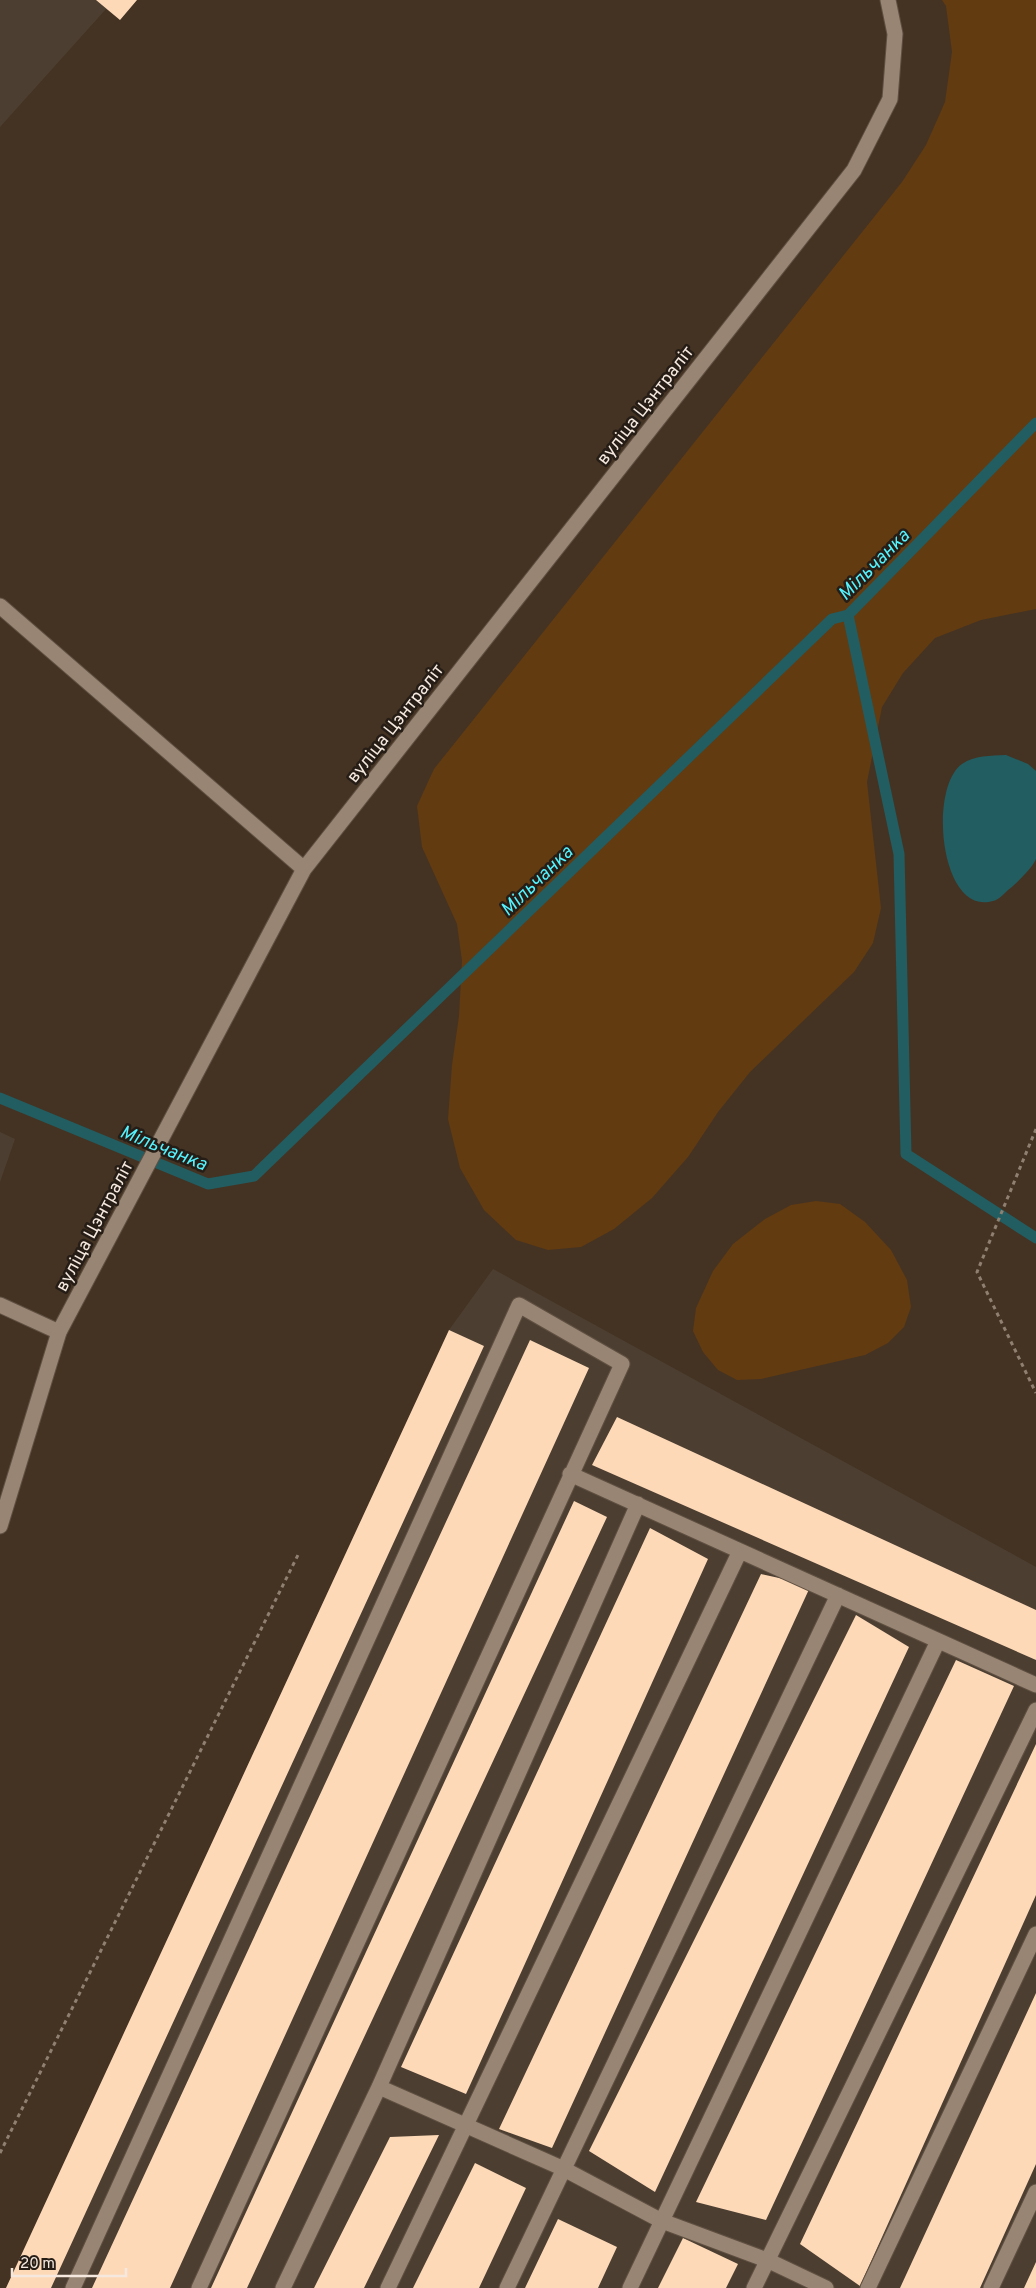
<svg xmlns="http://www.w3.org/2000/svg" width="1036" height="2288" viewBox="0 0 1036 2288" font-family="Overpass,sans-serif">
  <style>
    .industrial { fill: #4c3f32 }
    .green { fill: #623b11 }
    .water { fill: #225d61 }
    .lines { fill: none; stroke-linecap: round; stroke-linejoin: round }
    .stream { stroke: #225d61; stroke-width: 11 }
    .building { fill: #fed9b8 }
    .lane-casing { stroke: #5f5042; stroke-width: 17 }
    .street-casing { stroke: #5f5042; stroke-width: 17 }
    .path { stroke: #8f8072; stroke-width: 3; stroke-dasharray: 4 4; stroke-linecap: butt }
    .lane { stroke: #998573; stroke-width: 15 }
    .street { stroke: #998573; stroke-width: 15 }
    .labels { text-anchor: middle; stroke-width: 5; stroke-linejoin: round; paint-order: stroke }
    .street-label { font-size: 18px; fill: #f5e9df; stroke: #251d16 }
    .water-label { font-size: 19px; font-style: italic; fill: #54f2fd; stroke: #251d16 }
  </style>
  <rect width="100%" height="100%" fill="#443323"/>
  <path class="industrial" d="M0,0H137L120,20L106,9L0,127Z
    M0,1132L15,1139L0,1182Z
    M493,1269L1036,1567V2288H6L449,1330Z"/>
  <path class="green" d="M942,0H1036V609L981,620L935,638L903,673L882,707L867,782L881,908L873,943L854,972L750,1072L718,1112L688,1157L652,1198L614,1229L581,1247L548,1250L516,1240L484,1210L460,1168L448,1119L452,1065L459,1016L462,961L457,924L422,847L417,806L434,769L902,182L926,145L945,102L952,52L946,6Z
    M816,1201L840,1204L865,1222L891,1250L907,1280L911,1307L904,1327L888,1343L865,1355L761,1379L737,1380L718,1370L703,1352L693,1331L696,1308L713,1271L733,1244L765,1219L791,1205Z"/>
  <path class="water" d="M1006,755L1028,764L1036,771C1036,794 1036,817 1036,840C1036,845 1036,854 1036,859C1033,867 1015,885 1008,890C1004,894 998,900 993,901C940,917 928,788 962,764C975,755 990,756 1006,755Z"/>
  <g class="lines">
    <path class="stream" d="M848,615L899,854L906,1154L1036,1238
      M0,1098L208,1184L254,1176L832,619L848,615L1036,423"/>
  </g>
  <path class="building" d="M96,0H137L120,20Z
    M449,1330L484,1346L51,2288H6Z
    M530,1340L589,1368L170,2288H92Z
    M617,1417L1036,1610V1660L592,1465Z
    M574,1501L607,1517L247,2288H211Z
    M650,1528L708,1559L466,2094L401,2067Z
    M761,1574L811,1585L552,2148L499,2129Z
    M856,1615L909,1647L655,2192L589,2151Z
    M956,1660L1014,1686L766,2220L696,2202Z
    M1036,1744V1895L860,2286L800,2244Z
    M1036,1993V2164L980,2288H900Z
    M439,2135L364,2288H314L390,2137Z
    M475,2163L526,2188L479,2288H413Z
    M558,2219L617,2247L598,2288H525Z
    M683,2238L738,2264L726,2288H658Z
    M1036,2262V2288H1024Z"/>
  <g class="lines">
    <g class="lane-casing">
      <path id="lane" d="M0,1305L59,1332
        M570,1474L1036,1685
        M379,2087L564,2169L662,2221L767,2260L826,2288
        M73,2288L519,1305L622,1364L199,2288
        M283,2288L379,2087L638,1504
        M388,2288L740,1551
        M507,2288L838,1595
        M630,2288L938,1641
        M754,2288L1036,1710
        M868,2288L1036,1934
        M991,2288L1036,2192"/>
    </g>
    <g class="street-casing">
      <path id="street" d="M0,606L304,869
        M0,1526L59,1332L304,869L854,170L890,99L895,34L888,0"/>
    </g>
    <path class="path" d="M1036,1129L977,1272L1036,1393
      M0,2153L298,1555"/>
    <use href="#lane" class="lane"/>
    <use href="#street" class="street"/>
  </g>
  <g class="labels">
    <g class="street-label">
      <text transform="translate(645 405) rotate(-52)" y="6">вуліца Цэнтраліт</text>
      <text transform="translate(395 723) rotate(-52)" y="6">вуліца Цэнтраліт</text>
      <text transform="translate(94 1226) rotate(-62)" y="6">вуліца Цэнтраліт</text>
    </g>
    <g class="water-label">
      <text transform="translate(873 564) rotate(-45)" y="7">Мільчанка</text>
      <text transform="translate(536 880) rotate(-44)" y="7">Мільчанка</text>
      <text transform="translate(164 1147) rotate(22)" y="7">Мільчанка</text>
    </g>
  </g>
  <path d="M12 2268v8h114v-8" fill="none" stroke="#f5e9df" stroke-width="2.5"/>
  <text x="20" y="2268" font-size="15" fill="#f5e9df" stroke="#251d16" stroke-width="4" paint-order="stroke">20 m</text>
</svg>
